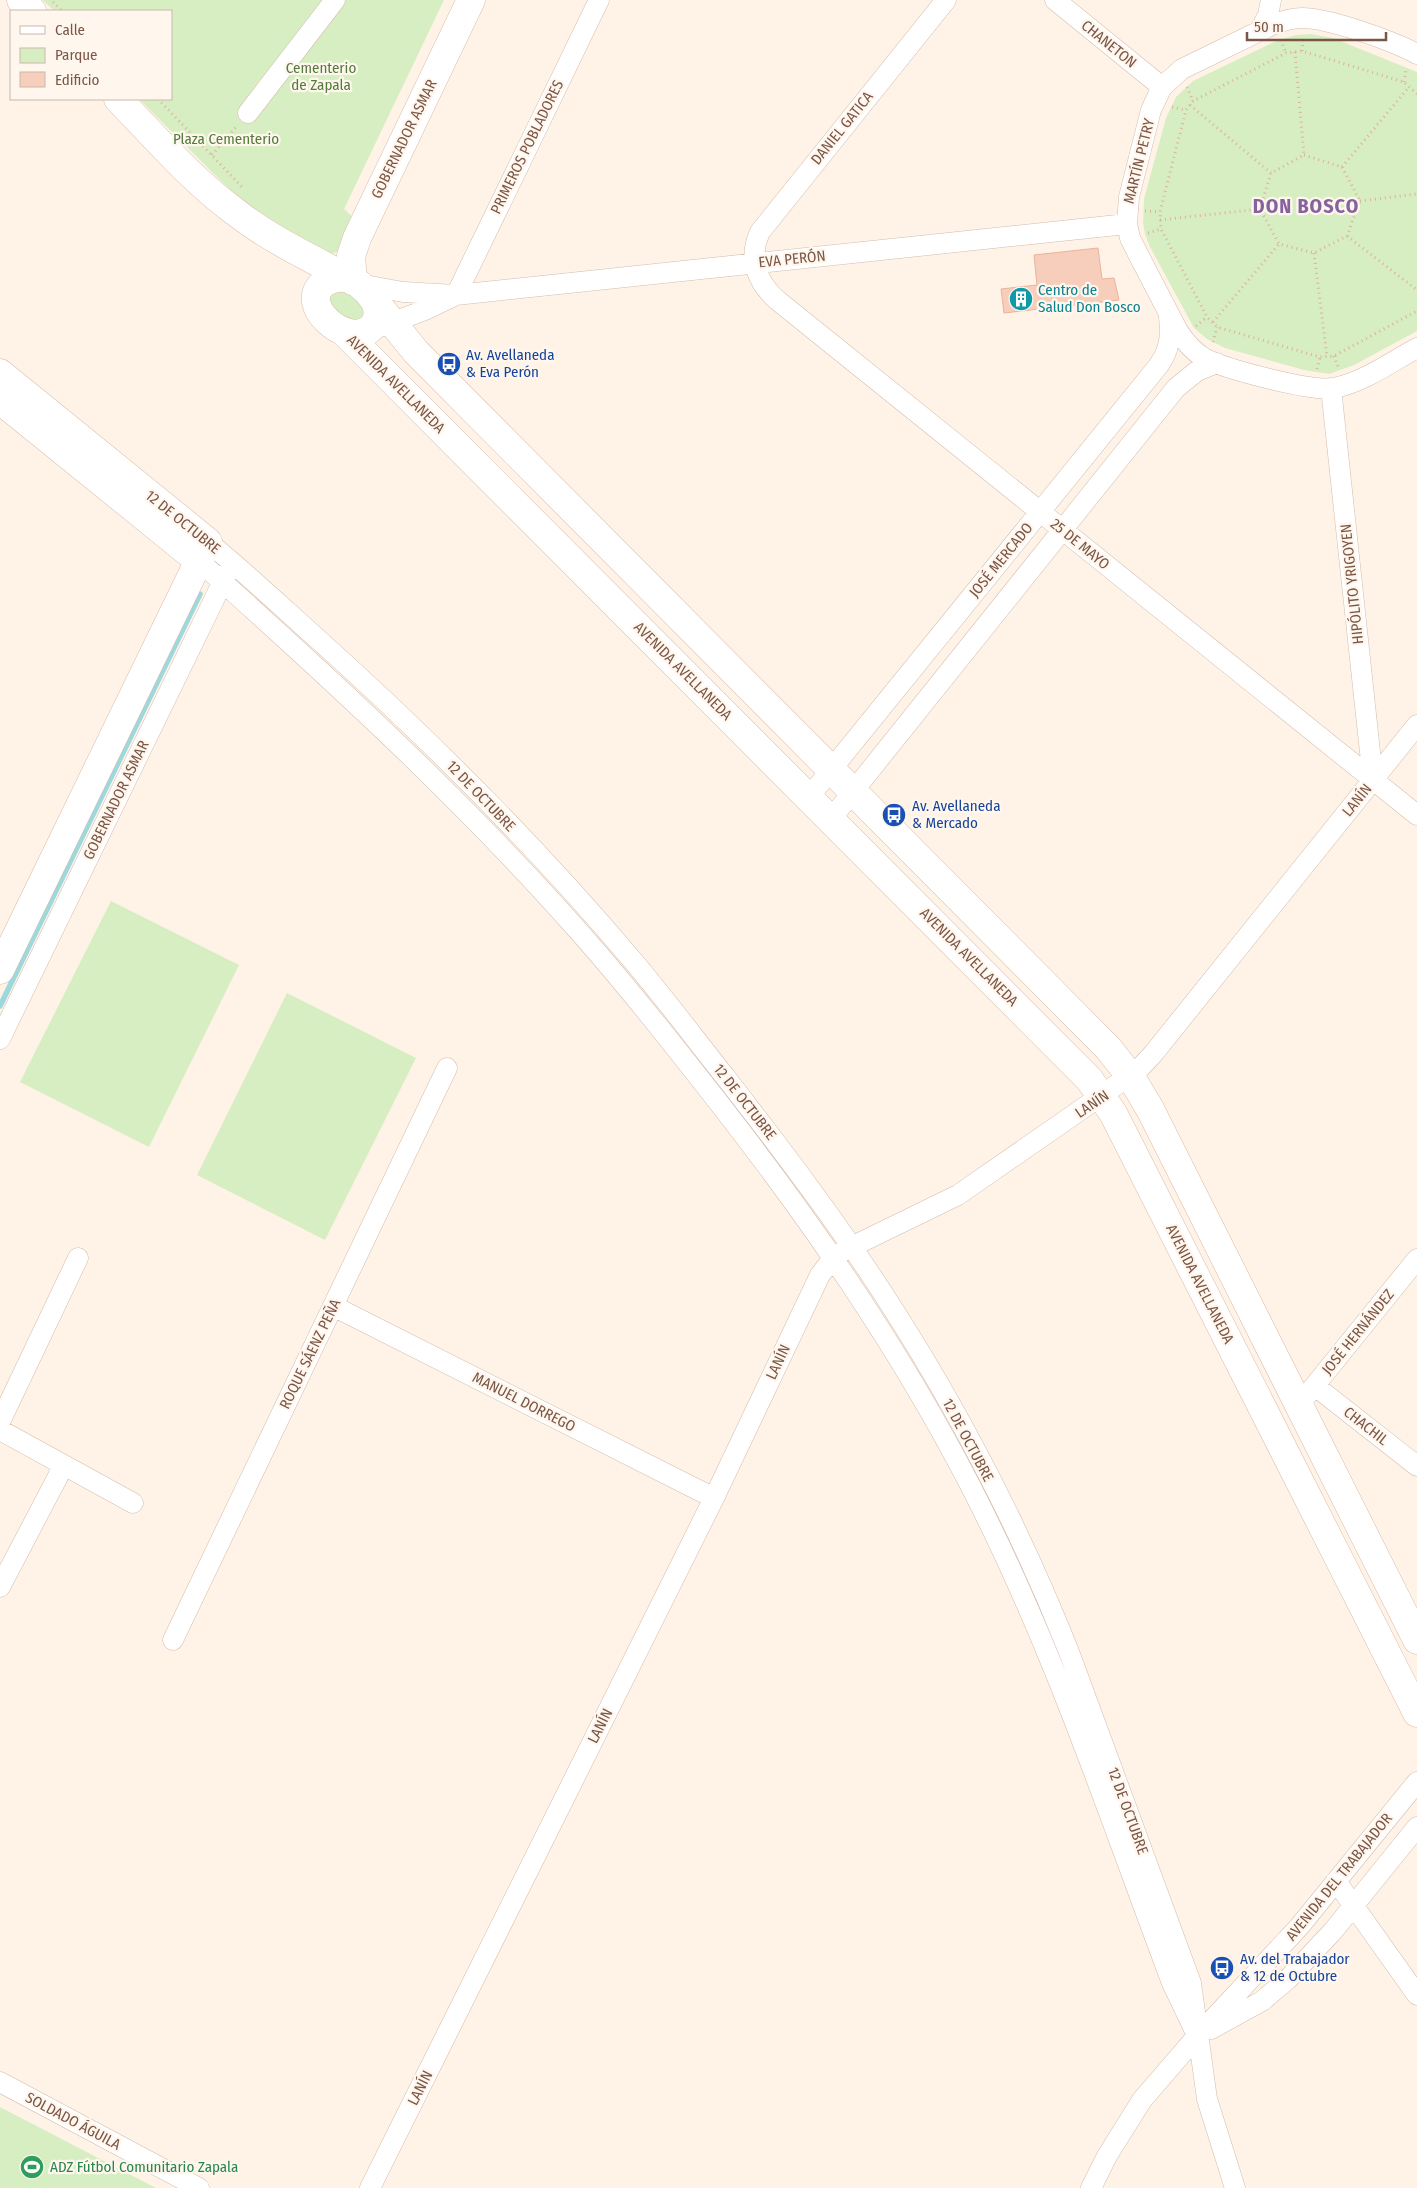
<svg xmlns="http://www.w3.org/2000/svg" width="1417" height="2188" viewBox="0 0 1417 2188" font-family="'Fira Sans Condensed',sans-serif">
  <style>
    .green { fill: #d7eec2 }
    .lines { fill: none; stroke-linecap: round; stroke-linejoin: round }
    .stream { stroke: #9dd8dd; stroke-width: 5.5 }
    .building { fill: #f7cebb; stroke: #ebb399 }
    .street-casing { stroke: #d4bcad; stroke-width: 21 }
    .secondary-casing { stroke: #dabdac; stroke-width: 29 }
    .path { stroke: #dcb19d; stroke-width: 3; stroke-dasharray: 1 4; stroke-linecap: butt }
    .street { stroke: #fff; stroke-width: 20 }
    .secondary { stroke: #fff; stroke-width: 28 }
    .labels { text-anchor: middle; stroke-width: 4.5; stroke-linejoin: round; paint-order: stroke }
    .street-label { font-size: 15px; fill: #7b5647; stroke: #fff7ee }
    .park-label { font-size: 15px; fill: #537b3c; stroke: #fff7ee }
    .culture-label { font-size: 15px; fill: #0d838f; stroke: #fff7ee; text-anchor: start }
    .transit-label { font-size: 15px; fill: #164399; stroke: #fff7ee; text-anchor: start }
    .leisure-label { font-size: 15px; fill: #27864d; stroke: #fff7ee; text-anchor: start }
    .district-label { font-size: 20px; font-weight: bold; letter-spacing: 1px; fill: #86639e; stroke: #fff7ee }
  </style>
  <rect width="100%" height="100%" fill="#fef3e6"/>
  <path class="green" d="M43,0H444L344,209L355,219L339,251L329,255L267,220L232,192L139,99H171V11H54Z
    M1311,34L1333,38L1417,72V331L1354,365L1329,374L1304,370L1225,348L1207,339L1194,328L1150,247L1145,234L1143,223L1144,199L1166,118L1176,97L1193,81L1274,42L1296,35Z
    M342,283L371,313L348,325L323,294Z
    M111,901L239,965L149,1147L20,1082Z
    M287,993L416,1058L325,1240L197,1175Z
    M0,2107L156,2188H0Z"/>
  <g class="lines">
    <path class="stream" d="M0,1006L200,594"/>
  </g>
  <path class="building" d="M1098,248L1102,279L1114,278L1119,300L1004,313L1001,289L1037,285L1034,255Z"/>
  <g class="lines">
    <g class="street-casing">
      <path id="street" d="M946,0L760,232C748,258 756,281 777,300L1417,815
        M1055,0L1162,87
        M1260,30L1268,15L1271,0
        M1417,54C1393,41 1329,18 1302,18C1292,18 1282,21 1272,25L1182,69L1162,87L1151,110L1129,197L1127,224L1130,238L1138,254L1178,331C1185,342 1193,351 1204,358C1225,369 1312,392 1334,388C1364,382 1391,362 1417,348
        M248,113L335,0
        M359,284L403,292L456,295L1127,224
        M456,295L599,0
        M380,327L425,310L454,296
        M1331,388L1373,780
        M208,542C246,573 283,608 320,641C431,741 537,847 634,962C666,1000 696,1040 727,1079C782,1150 837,1222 886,1298C958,1409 1020,1529 1069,1652L1191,1983L1207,2099L1235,2188
        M199,561C332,680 464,801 582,935C632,992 679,1052 726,1112C818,1231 902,1353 971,1487C1053,1646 1109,1816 1172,1983L1193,2027
        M809,797L1159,365C1170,349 1171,336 1169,317
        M831,819L1176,388L1197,371L1217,363
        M0,1039L228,571
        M333,1306L714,1498
        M1315,1386L1417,1466
        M1299,1405L1417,1259
        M0,1422L78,1258
        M0,1430L133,1503
        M0,1587L64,1465
        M173,1640L447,1068
        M1336,1881L1417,1995
        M1211,2029L1262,2001L1288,1979L1333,1931L1417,1827
        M0,2082L199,2188
        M370,2188L714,1498L820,1275L833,1258L845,1250L958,1195L1138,1070L1153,1054L1417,725
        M1091,2188L1107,2156L1142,2100L1198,2035L1299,1927L1417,1782"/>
    </g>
    <g class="secondary-casing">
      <path id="secondary" d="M21,0L32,11
        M118,99C155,137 191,179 234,211C272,241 317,261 359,284L366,290L416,352L1108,1048L1131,1077L1150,1109L1417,1640
        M346,278C338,277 331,278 324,283C295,304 349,351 372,327C379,320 379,311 375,302
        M353,281L351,256L357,238L471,0
        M343,331L1089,1079L1113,1113L1417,1713
        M0,373L208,542L0,970
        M0,400L199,561"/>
    </g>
    <path class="path" d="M53,2L62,11
      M1281,40L1286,53
      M1302,51L1303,37
      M1295,52L1304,155
      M1404,82L1406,70
      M1187,87L1193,101
      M1417,94L1404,82L1302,51L1286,53L1193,101L1186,110L1160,212L1161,229L1207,317L1217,327L1320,357L1334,356L1417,311
      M158,99L244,189
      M1190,105L1271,173
      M1172,107L1186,110
      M212,155L236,127
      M1304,155L1342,167L1360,201L1347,236L1314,253L1279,244L1260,209L1271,173Z
      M1342,167L1409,87
      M1360,201L1417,194
      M1145,211L1160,212
      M1160,220L1260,209
      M1148,233L1161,229
      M1347,236L1417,290
      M1314,253L1327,357
      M1213,322L1279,244
      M1196,326L1207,317
      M1213,342L1217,327
      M1334,356L1339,369
      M1317,369L1320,357"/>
    <use href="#street" class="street"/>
    <use href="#secondary" class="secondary"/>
  </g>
  <defs>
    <g id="building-disc" transform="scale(1.25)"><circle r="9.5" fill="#0f9aa8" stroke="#fff7ee"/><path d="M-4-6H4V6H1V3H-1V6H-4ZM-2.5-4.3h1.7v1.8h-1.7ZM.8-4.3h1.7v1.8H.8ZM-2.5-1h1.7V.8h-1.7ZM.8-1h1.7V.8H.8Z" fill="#fff"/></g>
    <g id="bus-disc" transform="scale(1.25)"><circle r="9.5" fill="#1a4fb4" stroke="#fff7ee"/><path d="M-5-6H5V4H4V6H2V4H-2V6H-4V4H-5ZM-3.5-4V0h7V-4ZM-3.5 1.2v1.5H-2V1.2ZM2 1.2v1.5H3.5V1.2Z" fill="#fff"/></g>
    <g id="stadium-disc" transform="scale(1.25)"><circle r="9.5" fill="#2e9e5b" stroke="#fff7ee"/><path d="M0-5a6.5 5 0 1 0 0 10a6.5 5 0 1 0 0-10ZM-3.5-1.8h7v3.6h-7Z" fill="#fff"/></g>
  </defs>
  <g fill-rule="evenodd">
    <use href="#building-disc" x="1021" y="299"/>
    <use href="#bus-disc" x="449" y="364"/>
    <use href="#bus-disc" x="894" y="815"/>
    <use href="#bus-disc" x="1222" y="1968"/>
    <use href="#stadium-disc" x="32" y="2167"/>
  </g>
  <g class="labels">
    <g class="street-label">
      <text transform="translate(1109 44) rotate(39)" y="5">CHANETON</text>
      <text transform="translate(842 128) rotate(-51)" y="5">DANIEL GATICA</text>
      <text transform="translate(404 139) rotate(-64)" y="5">GOBERNADOR ASMAR</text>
      <text transform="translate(527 147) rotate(-64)" y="5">PRIMEROS POBLADORES</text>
      <text transform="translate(1139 161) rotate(-76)" y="5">MARTÍN PETRY</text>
      <text transform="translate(792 259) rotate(-6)" y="5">EVA PERÓN</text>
      <text transform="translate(396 384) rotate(45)" y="5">AVENIDA AVELLANEDA</text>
      <text transform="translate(183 522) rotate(39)" y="5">12 DE OCTUBRE</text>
      <text transform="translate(1080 544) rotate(39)" y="5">25 DE MAYO</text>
      <text transform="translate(1001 560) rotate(-51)" y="5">JOSÉ MERCADO</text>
      <text transform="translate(1352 584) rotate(-96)" y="5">HIPÓLITO YRIGOYEN</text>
      <text transform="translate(683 671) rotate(45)" y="5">AVENIDA AVELLANEDA</text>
      <text transform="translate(481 796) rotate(46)" y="5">12 DE OCTUBRE</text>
      <text transform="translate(116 800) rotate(-64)" y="5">GOBERNADOR ASMAR</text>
      <text transform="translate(1357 800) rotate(-51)" y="5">LANÍN</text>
      <text transform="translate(969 957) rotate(45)" y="5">AVENIDA AVELLANEDA</text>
      <text transform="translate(745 1102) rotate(52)" y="5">12 DE OCTUBRE</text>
      <text transform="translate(1092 1104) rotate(-34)" y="5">LANÍN</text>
      <text transform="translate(1200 1284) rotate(63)" y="5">AVENIDA AVELLANEDA</text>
      <text transform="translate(1358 1332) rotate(-51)" y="5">JOSÉ HERNÁNDEZ</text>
      <text transform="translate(310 1354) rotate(-64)" y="5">ROQUE SÁENZ PEÑA</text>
      <text transform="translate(778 1362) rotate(-65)" y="5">LANÍN</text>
      <text transform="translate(524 1402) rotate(27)" y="5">MANUEL DORREGO</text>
      <text transform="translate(1366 1426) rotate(38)" y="5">CHACHIL</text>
      <text transform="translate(968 1440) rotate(62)" y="5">12 DE OCTUBRE</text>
      <text transform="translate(600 1726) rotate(-63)" y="5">LANÍN</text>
      <text transform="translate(1128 1811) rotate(70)" y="5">12 DE OCTUBRE</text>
      <text transform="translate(1339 1877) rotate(-51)" y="5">AVENIDA DEL TRABAJADOR</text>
      <text transform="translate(420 2088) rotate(-63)" y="5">LANÍN</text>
      <text transform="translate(73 2121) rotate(28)" y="5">SOLDADO ÁGUILA</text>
    </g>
    <g class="park-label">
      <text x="321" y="73">Cementerio<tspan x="321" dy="17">de Zapala</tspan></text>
      <text x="226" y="144">Plaza Cementerio</text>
    </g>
    <g class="culture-label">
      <text x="1038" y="295">Centro de<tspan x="1038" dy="17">Salud Don Bosco</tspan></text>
    </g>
    <g class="transit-label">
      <text x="466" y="360">Av. Avellaneda<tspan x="466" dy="17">&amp; Eva Perón</tspan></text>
      <text x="912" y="811">Av. Avellaneda<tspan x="912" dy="17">&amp; Mercado</tspan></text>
      <text x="1240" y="1964">Av. del Trabajador<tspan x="1240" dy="17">&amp; 12 de Octubre</tspan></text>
    </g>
    <g class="leisure-label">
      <text x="50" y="2172">ADZ Fútbol Comunitario Zapala</text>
    </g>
    <g class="district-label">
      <text x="1306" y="213">DON BOSCO</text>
    </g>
  </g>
  <rect x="10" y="10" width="162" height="90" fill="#fff7ee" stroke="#cab7ab"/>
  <rect x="20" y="26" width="25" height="8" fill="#ffffff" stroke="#cab7ab"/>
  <text x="55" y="35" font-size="15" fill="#7b5647">Calle</text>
  <rect x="20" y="48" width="25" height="15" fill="#d7eec2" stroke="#cab7ab"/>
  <text x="55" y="60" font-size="15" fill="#7b5647">Parque</text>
  <rect x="20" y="72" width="25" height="15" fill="#f7cebb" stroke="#cab7ab"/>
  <text x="55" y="85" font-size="15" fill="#7b5647">Edificio</text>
  <path d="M1247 32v8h139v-8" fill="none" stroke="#7b5647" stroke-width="2.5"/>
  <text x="1254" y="32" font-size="15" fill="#7b5647" stroke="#fff7ee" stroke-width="4" paint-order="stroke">50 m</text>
</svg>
